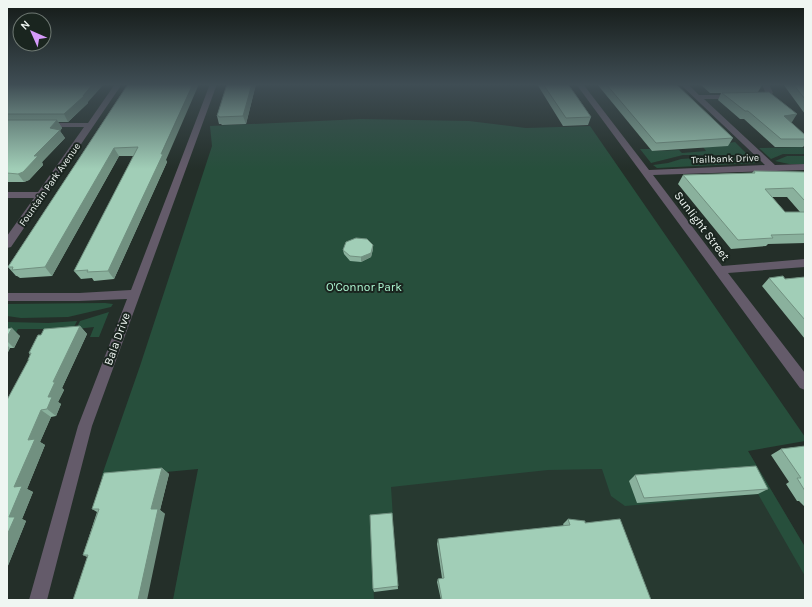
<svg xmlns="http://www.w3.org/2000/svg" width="812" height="607" viewBox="0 0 812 607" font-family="Karla,sans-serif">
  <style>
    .built { fill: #273930 }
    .green { fill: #274f3c }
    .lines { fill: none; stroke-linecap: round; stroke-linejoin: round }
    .minor { fill: #645b6a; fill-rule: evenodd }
    .wall { fill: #8ab19d; fill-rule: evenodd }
    .shaded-wall { fill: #719080 }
    .building { fill: #a1ceb7; stroke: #719080 }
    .labels { text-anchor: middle; stroke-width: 4; stroke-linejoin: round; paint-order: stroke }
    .far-street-label { font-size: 10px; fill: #eff6f2; stroke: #1a251f }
    .street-label { font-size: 12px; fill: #eff6f2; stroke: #1a251f }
    .park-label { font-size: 12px; fill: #adf5d1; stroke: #1a251f }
  </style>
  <rect width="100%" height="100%" fill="#242f29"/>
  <path class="built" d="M748,451L805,547V600H173L199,469Z"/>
  <path class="green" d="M361,119L469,121L526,128L590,126L805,437V441L748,451L805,547V576L758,494L625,506L611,496L602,469L548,470L391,487L393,518L371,520L374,600H173L198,469L101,478L140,366L212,146L210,126Z
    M735,142L748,155H683L651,163L640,149H650L652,151L679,150L682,153L706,151L703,147Z
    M802,147L805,149V154H783L771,159L759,148Z
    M787,156H805V164H789L775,161Z
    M709,157H748L757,163L657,168L653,165L668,163L681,159Z
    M7,304L105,303L113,304L111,307L68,317L21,318L7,316Z
    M109,312L99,337H90L94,327L76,329L80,321Z
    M77,321L73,329H18L14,336H7V322L48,323Z"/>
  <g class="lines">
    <path class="minor" d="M115,84H122L11,247L7,248V236L34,198H7V192H38L84,127H44L40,125L44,123H88Z
      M210,84H217L92,426L47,600H29L78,426L127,299L79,301H7V293H79L131,290Z
      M576,84H583L649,170L765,165L680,84H688L699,95H739V99H704L775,165L805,164V170L653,175L722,266L805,259V267L728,273L805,373V390L800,388Z
      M762,84H769L773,93L767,98L753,99V95L765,92Z"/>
  </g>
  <path class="wall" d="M7,84L88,102V103L68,122H58L62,128L60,131L65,138L42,162L43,165L29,180L24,182H7Z
    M128,84L167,162L114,279L94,281L92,278L81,279L74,271L134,156H119L52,276L20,278L17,276H16L8,267Z
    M227,84H256L246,124L222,125L221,124H219L217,116Z
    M537,84H568L591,117L588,125L563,126Z
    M597,84H676L733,138L728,146L652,151Z
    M700,84H761L762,85L758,92L792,122H790L805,135V145L803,147H775L744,119H740L718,100L721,93H710Z
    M783,84H805V114Z
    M754,171L805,172V243L768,244L766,246L731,249L678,184L683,175L752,173ZM772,197H787L800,212H785Z
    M373,249L371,257L361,262L350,261L344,254L343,250Z
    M805,277V339L762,286L769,278L785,279Z
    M80,326L87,334L62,388L64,390L58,402L61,404L56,416L51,417L40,442L45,445L27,489L33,492L22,519L26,521L7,568V400L29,361L28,360L30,355L29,353L41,335Z
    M7,329L20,336L14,348H10L7,354Z
    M805,446V507L799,501H797L786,484L789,482L771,455L781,449Z
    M162,468L169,474L160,510L165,514L87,557L83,555L97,512L92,509Z
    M635,475L768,489L758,494L637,503L629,481Z
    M392,513L398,589L374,592L373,589Z
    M568,519L585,523L651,600H441L437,582L438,579L442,578L437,544L438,539L564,526L563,524Z"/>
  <path class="shaded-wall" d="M93,84H104L88,102V103L68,122L64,114L83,96Z
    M193,84H199L166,160L167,162L114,279L108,271Z
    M252,84H256L246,124L243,116Z
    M797,114L792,122L779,124L784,116Z
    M57,120L62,128L60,131L65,138L42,162L43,165L29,180L24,182L18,174L34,156L50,128Z
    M114,148L119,156L52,276L45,267Z
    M373,245V249L371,257L361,262V257Z
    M80,326L87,334L62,388L64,390L58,402L61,404L56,416L47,409L48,397L53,382Z
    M12,328L20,336L14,348L7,341V337Z
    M7,345L10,348L7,354Z
    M41,410L51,417L40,442L45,445L27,489L33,492L22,519L26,521L7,568V535L9,517L14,487L28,440Z
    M162,468L169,474L160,510L165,514L147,600H138L151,509Z"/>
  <path class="building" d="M7,84H93L83,96H84L64,114H7Z
    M128,84H193L161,154H163L108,271L87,272L88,270L74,271L138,147L114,148L45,267L12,270L13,267H8Z
    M227,84H252L243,116L219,117V116H217Z
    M543,84H568L591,117L566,118Z
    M606,84H676L733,138L656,143Z
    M712,84H761L762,85L713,86Z
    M793,84H805V99Z
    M769,92L797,114L784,116L805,135V139H781L748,111H745L722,93Z
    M7,120H57L50,128L60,130L34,156H38L23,172L18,174L7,173Z
    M754,171L805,172V201L793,188L765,189L785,212H805V234L771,235L773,238L738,240L683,175L755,173Z
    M356,238L367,239L373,245L371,253L361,257L350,256L343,250L346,242Z
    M783,276L785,279L805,277V320L769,278Z
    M80,326L53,382H55L48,397H52L47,409L41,410L28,440L35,439L14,487L22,486L9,517H15L7,535V400L29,359L28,360L31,353H29L38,335H41L44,329Z
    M12,328L7,337V329Z
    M805,446V491L797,478H801L781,449Z
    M756,466L768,489L644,498L635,475Z
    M162,468L151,509H158L138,600H73L88,555H83L99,509H92L104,473Z
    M392,513L398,586L373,589L370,515Z
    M568,519L585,521V523L620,519L651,600H442L438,579L444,578L438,539L570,525Z"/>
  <linearGradient id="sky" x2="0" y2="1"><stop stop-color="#141a17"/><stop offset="0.5" stop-color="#3f4d54"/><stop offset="1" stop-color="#3f4d54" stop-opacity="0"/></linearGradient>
  <rect width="812" height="169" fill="url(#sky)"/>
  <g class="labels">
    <g class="far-street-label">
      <text transform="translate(725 158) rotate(-2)" y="4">Trailbank Drive</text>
      <text transform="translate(49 184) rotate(-55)" y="4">Fountain Park Avenue</text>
    </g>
    <g class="street-label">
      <text transform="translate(702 226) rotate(53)" y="4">Sunlight Street</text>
      <text transform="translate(117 339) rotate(-70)" y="4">Bala Drive</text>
    </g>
    <g class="park-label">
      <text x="364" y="291">O'Connor Park</text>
    </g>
  </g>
  <rect width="812" height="607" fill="none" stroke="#eff6f2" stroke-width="16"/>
  <g transform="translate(32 32) rotate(315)"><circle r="19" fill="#1a251f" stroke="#6f7973"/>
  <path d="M0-3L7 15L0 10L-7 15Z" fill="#d69bfa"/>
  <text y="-6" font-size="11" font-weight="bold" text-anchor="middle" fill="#eff6f2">N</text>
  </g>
</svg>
